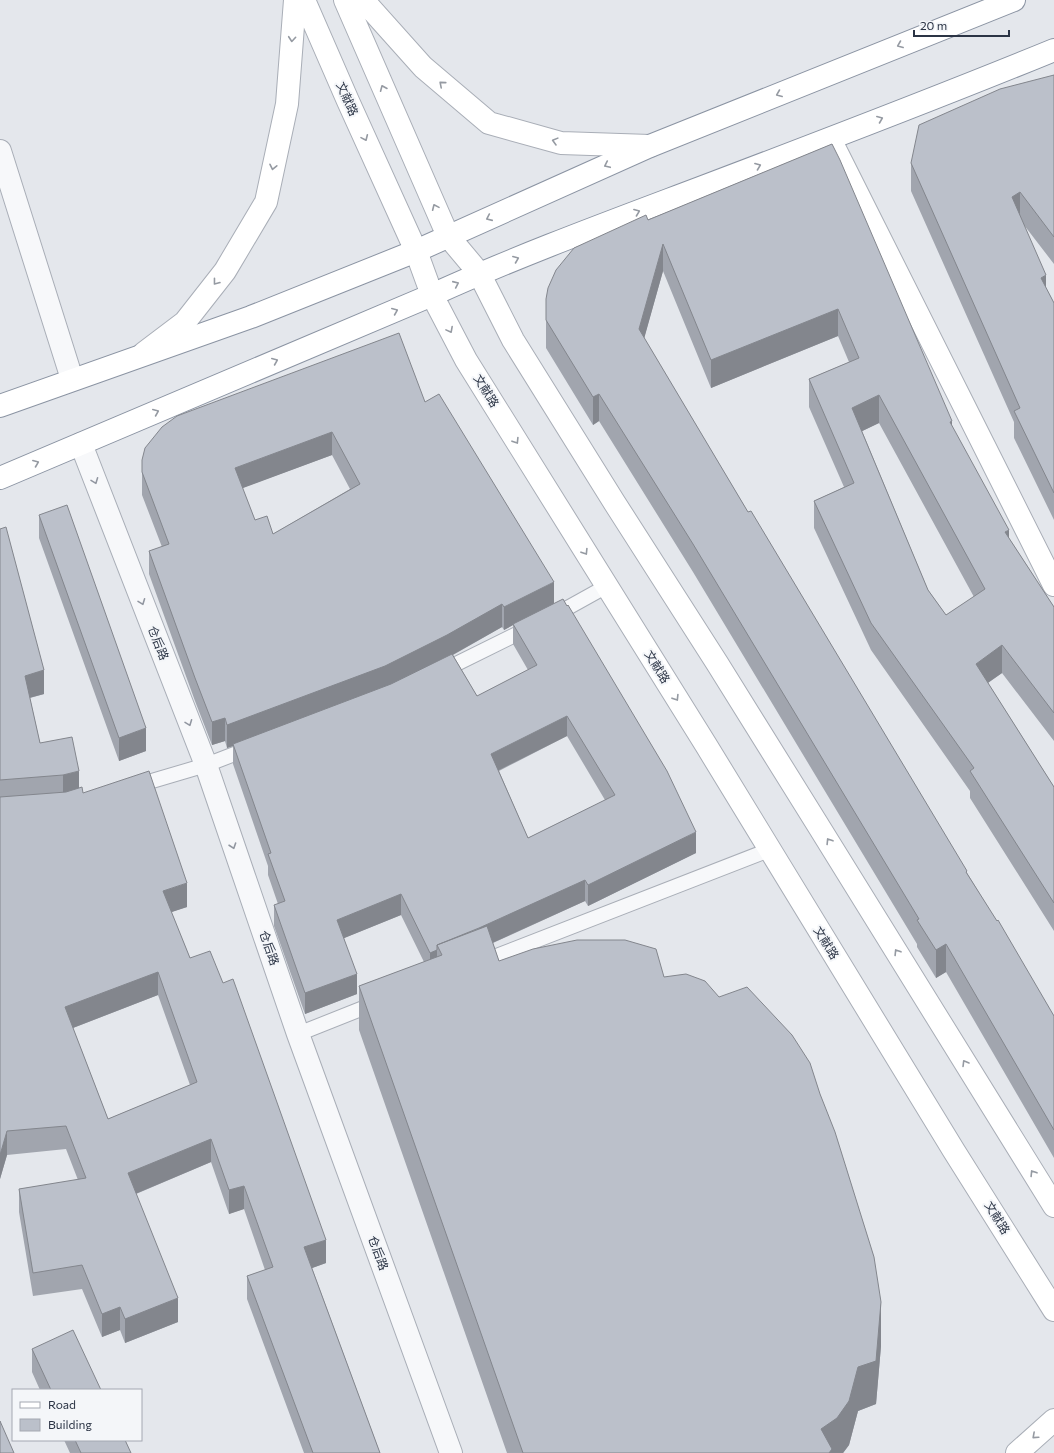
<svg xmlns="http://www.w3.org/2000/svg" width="1054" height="1453" viewBox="0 0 1054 1453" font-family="Commissioner,'Noto Sans SC',sans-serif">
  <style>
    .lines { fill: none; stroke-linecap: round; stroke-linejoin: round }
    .lane-casing { stroke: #a9aeb7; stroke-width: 16 }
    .street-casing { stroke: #a9aeb7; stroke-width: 24 }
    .secondary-casing { stroke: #a9aeb7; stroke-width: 24 }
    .highway-casing { stroke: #8b94a3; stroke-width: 24 }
    .lane { stroke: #f7f8fa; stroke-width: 14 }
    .street { stroke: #f7f8fa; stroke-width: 22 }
    .secondary { stroke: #fff; stroke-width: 22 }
    .highway { stroke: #fff; stroke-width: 22 }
    .wall { fill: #a1a5ae; fill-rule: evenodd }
    .shaded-wall { fill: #83868d }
    .building { fill: #bbc0ca; stroke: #83868d; fill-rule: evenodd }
    .oneway { stroke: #959aa2 }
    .oneway2 { stroke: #9196a0 }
    .labels { text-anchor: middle; stroke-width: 4; stroke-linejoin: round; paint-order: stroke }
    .street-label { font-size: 12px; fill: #2b3445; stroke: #f4f6f9 }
  </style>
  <rect width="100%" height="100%" fill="#e4e7ec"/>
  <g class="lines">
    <g class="lane-casing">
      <path id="lane" d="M553,616L607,586
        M442,671L529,628
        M135,786L206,765L250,748
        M481,962L769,850
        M298,1034L376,1003"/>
    </g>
    <g class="street-casing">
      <path id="street" d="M0,151L72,379
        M81,444L206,765L298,1034L451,1453"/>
    </g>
    <g class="secondary-casing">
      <path id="secondary" d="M304,0L348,101L416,251L432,295L466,360L706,745L954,1151L1054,1310
        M345,0L448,236L479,273L513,340L614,502L717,663L821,830L1054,1206
        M363,0L423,67L489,123L561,143L650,146
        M830,139L1054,585
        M144,353L185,322L225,271L266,202L287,104L295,0
        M1017,1453L1054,1420"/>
    </g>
    <g class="highway-casing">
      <path id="highway" d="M0,406L251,317L416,251L650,146L1014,0
        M0,478L432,295C520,255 610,222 700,188C819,143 937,98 1054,50"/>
    </g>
    <use href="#lane" class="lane"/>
    <use href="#street" class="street"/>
    <use href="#secondary" class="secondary"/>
    <use href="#highway" class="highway"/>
  </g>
  <path class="wall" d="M1054,75V264L1024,225L1046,288L1054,303V520L1014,438V422L911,191V163Z
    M832,144L952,427L1009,538L1054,607V741L1002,673L988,683L1054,787V931L970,798V791L871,650L814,528V501L844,487L809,407V379L849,362L838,336L711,388L663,271L644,338L748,512L1054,1016V1158L946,972L936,978L917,947V944L693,572L599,421L593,425L546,348V299L648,220ZM879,423L974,597L946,615L928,590L862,431Z
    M425,402L554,603L696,853L588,906L585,901L493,943L499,961L664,977L881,1346L876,1404L858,1411L849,1445L843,1453H507L359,1030V986L424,962L401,915L344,938L357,994L305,1014L274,926V905L278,904L268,875V866L233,764V746L227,748L225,741L212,745L195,701L149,574V551L162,547L142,495V460ZM332,455L350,489L273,534L255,520L242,488ZM513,625V644L528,670L477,696L453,655L502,627L504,630ZM567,736L605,800L528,838L499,771Z
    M39,515L146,751L119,761L39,538Z
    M0,529L44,694L30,698L40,743L83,793L187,907L171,912L190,958L326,1263L312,1268L380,1453H304L247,1299V1276L265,1270L244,1209L229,1214L211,1162L136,1194L178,1322L125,1343L120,1330L102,1337L82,1289L33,1296L19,1212V1189L78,1180L66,1149L7,1155L0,1179ZM158,995L190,1085L108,1119L73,1028Z
    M32,1349L101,1390H40L32,1372Z
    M64,1440H125L131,1453H70Z"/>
  <path class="shaded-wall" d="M1020,192V219L1012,197Z
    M663,244V271L639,357V329Z
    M1046,275V302L1041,278Z
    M838,309V336L711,388V360Z
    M599,394V421L593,425V397Z
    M879,395V423L852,436V408Z
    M952,421V448L950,422Z
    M332,432V455L235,491V468Z
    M1009,530V558L1005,532Z
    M554,582V605L513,624V625L504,630V607Z
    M502,604V627L447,658L385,689L233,744V746L227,748V725Z
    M1002,645V673L976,691V664Z
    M44,670V694L25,699V676Z
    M567,716V736L491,774V754Z
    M225,718V741L212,745V722Z
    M146,728V751L119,761V738Z
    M79,771V794L63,799V775Z
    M696,832V853L588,906V885Z
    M585,880V901L481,948L479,928Z
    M187,883V907L163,915V891Z
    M401,894V915L337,941V920Z
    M946,944V972L936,978V950Z
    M437,950V971L430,973V953Z
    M158,972V995L65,1031V1007Z
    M357,974V994L305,1014V993Z
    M7,1131V1155L0,1179V1155Z
    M211,1139V1162L128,1197V1173Z
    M244,1186V1209L229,1214V1190Z
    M326,1240V1263L304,1271V1247Z
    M178,1298V1322L125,1343V1319Z
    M881,1302V1346L876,1404L858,1411L849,1445L843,1453H821V1429L858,1367Z
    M120,1307V1330L102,1337V1314Z"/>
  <path class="building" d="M1054,75V237L1020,192L1012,197L1046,275L1041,278L1054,303V493L1014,411L1020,408L911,163L919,125L1000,89Z
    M832,144L840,160L952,421L950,422L1009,530L1005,532L1054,607V713L1002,645L976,664L1054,787V903L970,771L974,768L871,623L814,501L854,483L809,379L859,358L838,309L711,360L663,244L639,329L748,512L751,511L967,871L966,872L997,921L998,920L1054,1016V1130L946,944L936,950L917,920L919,919L693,544L599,394L593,397L546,320V299L548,288L556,270L574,248L646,215L648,220ZM879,395L985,589L946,615L928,590L852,408Z
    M399,333L425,402L439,394L554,582L504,607L502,604L447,635L385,666L227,725L225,718L212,722L195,678L149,551L169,544L142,472V460L145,448L162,427L177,416ZM332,432L360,484L273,534L267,516L255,520L235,468Z
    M67,505L146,728L119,738L39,515Z
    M6,527L44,670L25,676L40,743L72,737L79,771L63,775L0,780V529Z
    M563,599L567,606L568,605L667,771L696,832L588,885L585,880L479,928L437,945V950L430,953L401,894L337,920L357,974L305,993L274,905L285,901L268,854L271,853L233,744L391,684L452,654L477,696L537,665L513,624ZM567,716L615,795L528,838L491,754Z
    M149,771L187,883L163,891L190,958L210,951L223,983L233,979L326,1240L304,1247L380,1453H313L247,1276L273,1267L244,1186L229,1190L211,1139L128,1173L178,1298L125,1319L120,1307L102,1314L82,1265L33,1273L19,1189L86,1178L66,1126L7,1131L0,1155V797L66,792L82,787L83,793ZM158,972L197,1082L108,1119L65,1007Z
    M487,926L499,961L533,949L577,940H625L656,949L664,977L686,974L705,981L719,997L747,987L792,1035L810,1063L820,1094L835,1132L874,1257L881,1302L876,1361L858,1367L849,1401L837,1418L821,1429L832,1449L829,1453H523L359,986L442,955L437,945Z
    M73,1330L101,1390H51L32,1349Z
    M0,1421L14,1453H0Z
    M75,1440H125L131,1453H81Z"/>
  <defs><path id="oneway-chevron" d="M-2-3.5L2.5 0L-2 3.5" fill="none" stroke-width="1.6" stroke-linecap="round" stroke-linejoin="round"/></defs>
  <g class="oneway">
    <use href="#oneway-chevron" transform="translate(292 39) rotate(95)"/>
    <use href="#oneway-chevron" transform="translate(900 45) rotate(158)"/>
    <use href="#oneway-chevron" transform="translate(442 84) rotate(-139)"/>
    <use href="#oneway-chevron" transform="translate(383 88) rotate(-113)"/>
    <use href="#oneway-chevron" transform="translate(779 94) rotate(158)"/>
    <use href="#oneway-chevron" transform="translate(880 119) rotate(-22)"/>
    <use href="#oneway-chevron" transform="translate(365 138) rotate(66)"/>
    <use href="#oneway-chevron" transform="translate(555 141) rotate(-165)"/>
    <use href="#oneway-chevron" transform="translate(607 165) rotate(155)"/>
    <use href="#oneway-chevron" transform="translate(758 166) rotate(-21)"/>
    <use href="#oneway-chevron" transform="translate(273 167) rotate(102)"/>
    <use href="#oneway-chevron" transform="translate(435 207) rotate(-114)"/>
    <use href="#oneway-chevron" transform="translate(637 212) rotate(-21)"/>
    <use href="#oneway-chevron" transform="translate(489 218) rotate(156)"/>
    <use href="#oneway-chevron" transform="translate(516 259) rotate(-22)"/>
    <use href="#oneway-chevron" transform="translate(216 282) rotate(128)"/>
    <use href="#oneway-chevron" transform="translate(456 284) rotate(-24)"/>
    <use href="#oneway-chevron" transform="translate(395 311) rotate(-23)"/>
    <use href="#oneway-chevron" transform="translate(450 330) rotate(62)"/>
    <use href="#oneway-chevron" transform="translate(275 361) rotate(-23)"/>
    <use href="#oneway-chevron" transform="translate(156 412) rotate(-23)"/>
    <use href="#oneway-chevron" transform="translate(516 441) rotate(58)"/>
    <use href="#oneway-chevron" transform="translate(36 463) rotate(-22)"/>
    <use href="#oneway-chevron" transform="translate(585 552) rotate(58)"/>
    <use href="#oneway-chevron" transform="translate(676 698) rotate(58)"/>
    <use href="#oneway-chevron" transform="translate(829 841) rotate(-122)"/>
    <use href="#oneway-chevron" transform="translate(897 952) rotate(-122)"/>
    <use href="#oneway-chevron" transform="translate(965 1063) rotate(-121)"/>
    <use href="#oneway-chevron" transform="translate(1033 1173) rotate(-122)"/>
    <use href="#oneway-chevron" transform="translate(1035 1436) rotate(138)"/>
  </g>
  <g class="oneway2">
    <use href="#oneway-chevron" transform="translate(95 481) rotate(69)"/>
    <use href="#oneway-chevron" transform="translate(142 602) rotate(69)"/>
    <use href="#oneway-chevron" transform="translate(189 723) rotate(69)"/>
    <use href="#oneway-chevron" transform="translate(233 846) rotate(71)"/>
  </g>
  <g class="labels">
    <g class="street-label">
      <text transform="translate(347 99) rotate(66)" y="4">文献路</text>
      <text transform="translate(486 391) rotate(58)" y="4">文献路</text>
      <text transform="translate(158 643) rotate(69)" y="4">仓后路</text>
      <text transform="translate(657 667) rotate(58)" y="4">文献路</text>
      <text transform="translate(826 943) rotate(58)" y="4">文献路</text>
      <text transform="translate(269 948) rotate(71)" y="4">仓后路</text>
      <text transform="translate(997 1218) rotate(58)" y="4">文献路</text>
      <text transform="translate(378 1253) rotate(70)" y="4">仓后路</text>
    </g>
  </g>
  <rect x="12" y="1389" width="130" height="52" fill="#f4f6f9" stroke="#a4a8b1"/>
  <rect x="20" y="1402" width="20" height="6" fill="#ffffff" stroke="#a4a8b1"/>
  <text x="48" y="1409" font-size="12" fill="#2b3445">Road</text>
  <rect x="20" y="1419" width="20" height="12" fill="#bbc0ca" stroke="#a4a8b1"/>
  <text x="48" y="1429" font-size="12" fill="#2b3445">Building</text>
  <path d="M914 30v6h95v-6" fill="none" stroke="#2b3445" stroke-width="2"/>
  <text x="920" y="30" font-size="12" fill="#2b3445" stroke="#f4f6f9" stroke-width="3" paint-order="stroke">20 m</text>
</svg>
